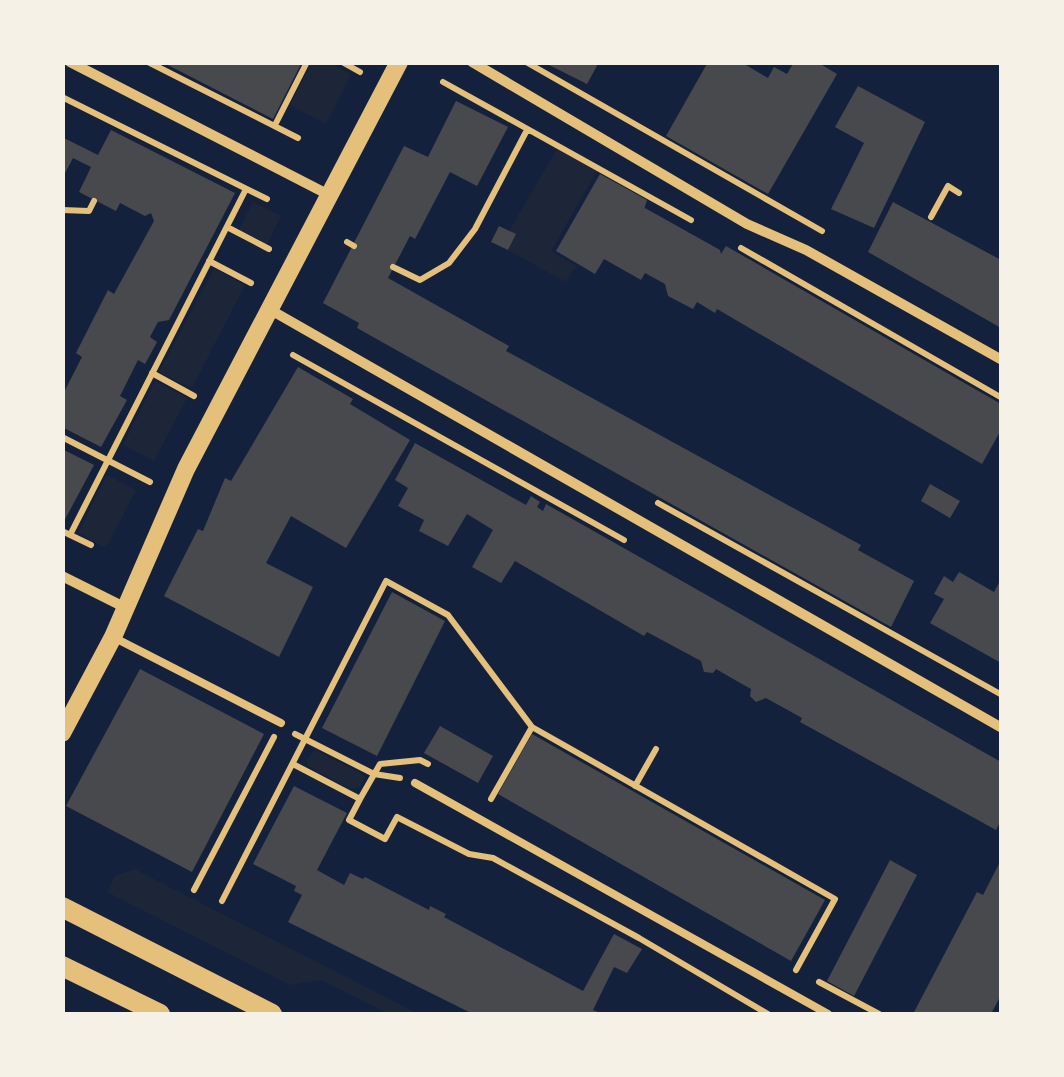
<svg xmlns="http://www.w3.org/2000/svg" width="1064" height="1077" viewBox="0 0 1064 1077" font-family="Karla,sans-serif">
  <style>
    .green { fill: #1d2539 }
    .building { fill: #48494c }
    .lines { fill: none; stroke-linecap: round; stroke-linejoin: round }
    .path { stroke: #e5c07b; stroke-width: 6 }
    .service { stroke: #e5c07b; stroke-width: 8 }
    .minor { stroke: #e5c07b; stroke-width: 10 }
    .tertiary { stroke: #e5c07b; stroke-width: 18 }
    .secondary { stroke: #e5c07b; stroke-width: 20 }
  </style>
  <rect width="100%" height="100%" fill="#14213d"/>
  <path class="green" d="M312,62L330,63L351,74L326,124L290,105Z
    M557,149L597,171L551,251L576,266L566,282L508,250L516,235L509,231Z
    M253,202L281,216L267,245L239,230Z
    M214,269L245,285L192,388L159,372Z
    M155,381L187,398L154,461L123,445Z
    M107,475L136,490L106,548L78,533Z
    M315,750L362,774L365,778L360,787L350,789L308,766L307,760Z
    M134,869L419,1014H389L321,980L290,985L107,892L115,876Z"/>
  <path class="building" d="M162,62H302L273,119Z
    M543,62H599L587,84Z
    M708,62H741L768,78L774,67L787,74L794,62H817L837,74L768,194L666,136Z
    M858,86L925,122L874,228L831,209L864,143L835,127Z
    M456,101L508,127L477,186L450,172L415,239L410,236L388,278L509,346L506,351L861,545L858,550L914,581L891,627L357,328L359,323L323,303L404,146L428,157Z
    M111,130L235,193L169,320L158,322L150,337L157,342L145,364L138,360L120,396L127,400L101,447L62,427V396L82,357L76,353L108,290L114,294L154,221L151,213L145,216L120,203L116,211L79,192L91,167L73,158L62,179V137L98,155Z
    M600,174L647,200L644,210L645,208L720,250L721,254L726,246L1001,404V430L982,464L717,309L715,313L697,302L693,309L668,296L665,284L645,273L641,280L604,259L595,274L556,251Z
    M893,202L1001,260V328L868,252Z
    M499,226L516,234L508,250L491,242Z
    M298,367L353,399L350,404L410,440L346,548L291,516L266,563L313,587L279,657L164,596L198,529L203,531L225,478L231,481Z
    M415,443L526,505L531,496L540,502L537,507L543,511L546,504L1001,762V820L996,830L800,722L802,718L766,698L756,702L750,696L751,689L735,680L716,669L713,673L704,672L701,661L647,632L644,636L515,561L501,583L472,567L493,530L467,514L448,546L419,531L424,520L398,506L408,488L395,480Z
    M62,449L94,465L62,525Z
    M930,484L960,501L950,518L921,501Z
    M959,572L994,592L1001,579V663L930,623L944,599L934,594L944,576L953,582Z
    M392,592L445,621L377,756L322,728Z
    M140,669L264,734L192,872L66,806Z
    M440,726L493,756L478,783L424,753Z
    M532,734L825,900L791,961L498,794Z
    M294,786L347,813L317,870L344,885L350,873L363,879L365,877L429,910L430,906L446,914L444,917L583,991L614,934L642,949L627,973L614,967L593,1010L602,1014H473L288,922L302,895L294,891L296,886L253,864Z
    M890,860L917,875L854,996L827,981Z
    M1001,860V995L991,1014H913L977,892L983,895Z"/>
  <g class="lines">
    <path class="path" d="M148,62L298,138
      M342,62L360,72
      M526,62L822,231
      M443,82L691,220
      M62,97L267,199
      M275,125L307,62
      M62,210L89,211L94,201
      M931,217L948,186L959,193
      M227,227L269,249
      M347,242L354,246
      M741,248L1002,398
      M209,261L251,283
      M393,267L420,280L449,263L475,229L527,130
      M293,355L624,540
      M152,373L194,396
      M62,437L150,482
      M658,503L1002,695
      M62,531L91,545
      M70,535L246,189
      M295,734L374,774L400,778
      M293,764L360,799L380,764L420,760L428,764
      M635,786L656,749
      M360,799L349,820L385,839L397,817L469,854L493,858L639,938L768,1014
      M491,799L532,727L835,899L796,970
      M194,890L274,737
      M222,901L386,581L448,615L532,727
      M819,982L879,1014"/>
    <path class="service" d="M113,637L281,723
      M415,783L828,1014"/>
    <path class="minor" d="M70,62L331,196
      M472,62L747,224L806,250L1002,360
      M269,309L1002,728
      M62,576L126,608"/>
    <path class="tertiary" d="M62,733L113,637L186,469L399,62"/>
    <path class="secondary" d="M62,907L272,1014
      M62,966L160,1014"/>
  </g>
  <rect width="1064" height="1077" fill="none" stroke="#f6f1e7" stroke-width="130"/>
</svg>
